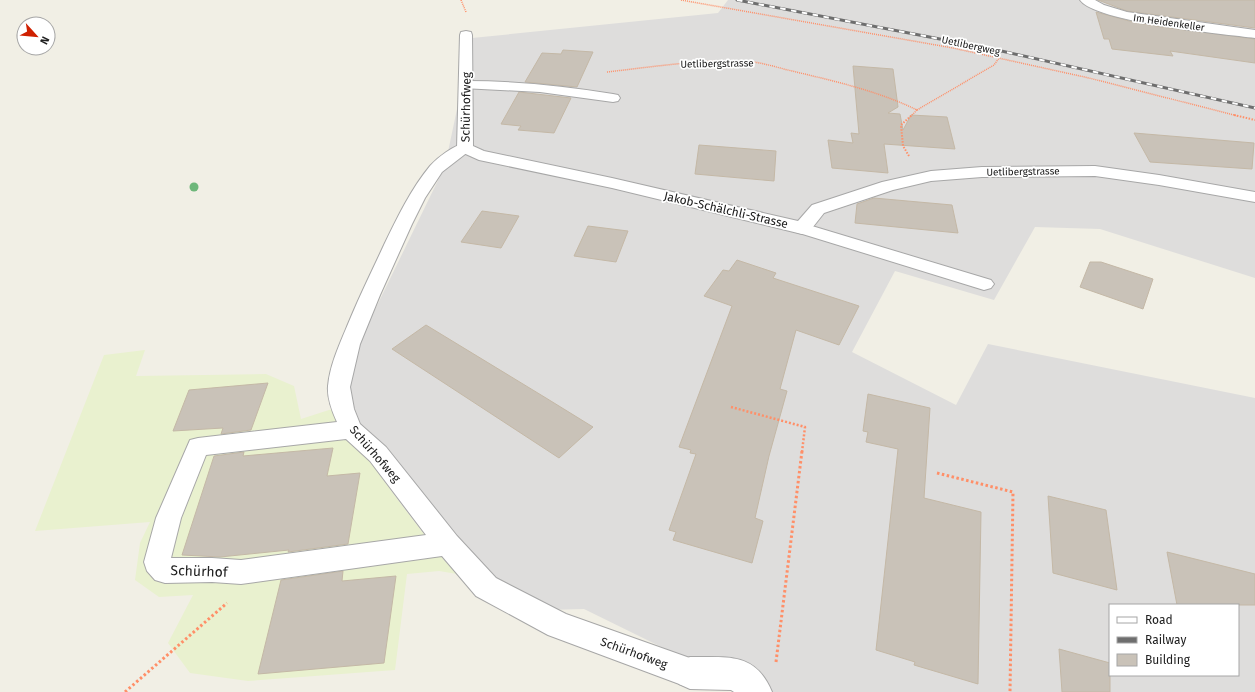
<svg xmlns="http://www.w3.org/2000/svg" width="1255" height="692" viewBox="0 0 1255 692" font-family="'Fira Sans',sans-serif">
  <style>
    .residential { fill: #dedddc; fill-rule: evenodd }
    .farmland { fill: #e9f1cf }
    .building { fill: #c9c2b8; stroke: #c4b8a6 }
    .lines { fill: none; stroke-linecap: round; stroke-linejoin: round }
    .lane-casing { stroke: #a7a7a7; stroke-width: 2 }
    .street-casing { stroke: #a7a7a7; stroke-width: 2 }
    .path-far3 { stroke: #ff8f68; stroke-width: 1.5; stroke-dasharray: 1 1; stroke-linecap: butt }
    .path-far2 { stroke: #ff8f68; stroke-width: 2; stroke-dasharray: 1.5 1.5; stroke-linecap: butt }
    .path-far1 { stroke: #ff8f68; stroke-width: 2.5; stroke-dasharray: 2 2; stroke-linecap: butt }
    .path { stroke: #ff8f68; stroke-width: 3; stroke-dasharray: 2.5 2.5; stroke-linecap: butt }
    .lane { fill: #fff; fill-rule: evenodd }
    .street { fill: #fff; fill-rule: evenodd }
    .rail-casing { stroke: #6e6e6e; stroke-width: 3 }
    .rail { stroke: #fff; stroke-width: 2; stroke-dasharray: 5.5; stroke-linecap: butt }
    .tree { fill: #6eb77a }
    .labels { text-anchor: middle; stroke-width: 3.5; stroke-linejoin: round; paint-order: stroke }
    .far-street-label { font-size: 10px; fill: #202020; stroke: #fff }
    .street-label { font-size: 12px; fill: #202020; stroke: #fff }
    .near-street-label { font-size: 14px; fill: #202020; stroke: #fff }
  </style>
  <rect width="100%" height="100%" fill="#f1efe5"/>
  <path class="residential" d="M728,0H1255V278L1100,229L1035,227L994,300L895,271L852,352L956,405L988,344L1255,398V692H753L584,609L505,611L461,579L443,559L398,500L329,404L445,166L472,38L718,13ZM1110,605H1238V675H1110Z"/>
  <path class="farmland" d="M145,350L136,376L266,374L294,386L301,419L332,409L398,500L443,559L457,574L439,571L407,574L395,670L248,681L190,673L168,643L193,595L159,597L135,580L140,543L150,522L35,531L104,355Z"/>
  <path class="building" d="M1098,0H1255V28L1127,11Z
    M1096,12L1133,22L1161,27L1255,39V63L1170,51L1173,56L1112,49L1109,39H1104Z
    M563,50L593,52L577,87L525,82L542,53L561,54Z
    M853,66L893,69L898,107L888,113L900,114L903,130L911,115L947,117L955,149L884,144L888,173L832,168L828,140L853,143L851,133L859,134Z
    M519,92L571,98L554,133L518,130L521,126L501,124Z
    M1134,133L1254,143L1252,169L1150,162Z
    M699,145L776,151L774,181L695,174Z
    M874,198L952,205L958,233L855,223L857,204Z
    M482,211L519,216L501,248L461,242Z
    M588,226L628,231L616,262L574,256Z
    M737,260L776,273L773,278L859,306L839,345L796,330L780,389L787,391L769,456L755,518L763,521L752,563L673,540L676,532L669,530L696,454L690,453L691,450L679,447L732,306L704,296L723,270L729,271Z
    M1090,262H1101L1153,279L1143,309L1080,287Z
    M426,325L546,398L593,427L559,458L392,349Z
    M268,383L251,430L221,434L223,428L173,431L189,390Z
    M868,394L930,408L924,498L981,512L978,684L914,665L915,662L876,650L898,449L866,442L868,432L863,431Z
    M333,448L327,476L360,473L348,544L288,552L289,550L220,557L182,555L214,456L244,452L243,456Z
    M1048,496L1106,510L1117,590L1053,573Z
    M1167,552L1255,574V605H1177Z
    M343,571L342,581L396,576L384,663L258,674L281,580Z
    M1059,649L1110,663V692H1062Z"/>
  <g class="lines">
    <g class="lane-casing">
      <path id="lane" d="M467,81C516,81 564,86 613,94L618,95L620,98L618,101L613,102L540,92L462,88L460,85L462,82Z
        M465,143L470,145L473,148L442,172L425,198L412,224L380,295L360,344L350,387L354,409L360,424L386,447L457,536L496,578L566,614L701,662L705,673L701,684L690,688L548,635L476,596L442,556L241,584L212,582L165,583L155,580L147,571L144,562L156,518L190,440L198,438L337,422C332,411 327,398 328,386C330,363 342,339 351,317C361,293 373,269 384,245C397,218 411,189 430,166C438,157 453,146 465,143ZM346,439L370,461L426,535L241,560L212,558H171L181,518L206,455Z
        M802,223L991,280L994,284L991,288L984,290L796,232L793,228L796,224Z"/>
    </g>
    <g class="street-casing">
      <path id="street" d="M1080,0H1095L1104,5L1127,12L1255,30V38C1224,34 1095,22 1080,0Z
        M466,31L471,32L472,35L473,146L484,151L612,178L798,221L812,205L882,182L931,171L982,167L1095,166L1159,175L1255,192V202L1159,185L1095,176L982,177L931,181L893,190L824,213L809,232L802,234L612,188L479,160L459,151L457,148L460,35L461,32Z
        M690,657C727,658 755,651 772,692H734L731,690L690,689L679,684L674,673L679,662Z"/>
    </g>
    <path class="path-far3" d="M461,0L466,12
      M681,0L953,48L1089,78L1238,116
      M607,72C651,67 696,60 741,61C758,61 775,67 792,71C834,81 878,91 917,110L911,116
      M917,110L994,65L999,58"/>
    <path class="path-far2" d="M1234,115L1255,120
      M909,156L903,146L901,125L912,115"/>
    <path class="path-far1" d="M731,407L805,427L802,452"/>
    <path class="path" d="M937,473L1013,492L1010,692
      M776,662L802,451
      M125,692L227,603"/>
    <use href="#lane" class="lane"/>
    <use href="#street" class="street"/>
    <g class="rail-casing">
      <path id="rail" d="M737,0L997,50L1255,108"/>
    </g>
    <use href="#rail" class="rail"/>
  </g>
  <circle class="tree" cx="194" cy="187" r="4.5"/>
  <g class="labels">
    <g class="far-street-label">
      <text transform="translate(1169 22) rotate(8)" y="4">Im Heidenkeller</text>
      <text transform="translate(971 45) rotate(12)" y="4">Uetlibergweg</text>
      <text transform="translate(717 63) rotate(-1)" y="4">Uetlibergstrasse</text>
      <text transform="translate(1023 171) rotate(-1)" y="4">Uetlibergstrasse</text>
    </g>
    <g class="street-label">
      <text transform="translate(466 107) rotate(-89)" y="4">Schürhofweg</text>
      <text transform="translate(726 210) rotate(13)" y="4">Jakob-Schälchli-Strasse</text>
      <text transform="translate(375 454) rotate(49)" y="4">Schürhofweg</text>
      <text transform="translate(634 653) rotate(20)" y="4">Schürhofweg</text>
    </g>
    <g class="near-street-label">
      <text transform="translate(199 571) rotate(2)" y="5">Schürhof</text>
    </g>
  </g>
  <rect x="1109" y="604" width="130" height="72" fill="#ffffff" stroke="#a6a6a6"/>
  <rect x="1117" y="617" width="20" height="6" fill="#ffffff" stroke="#a6a6a6"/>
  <text x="1145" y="624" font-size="12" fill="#202020">Road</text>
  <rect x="1117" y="637" width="20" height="6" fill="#6e6e6e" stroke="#a6a6a6"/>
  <text x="1145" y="644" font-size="12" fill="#202020">Railway</text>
  <rect x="1117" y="654" width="20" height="12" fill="#c9c2b8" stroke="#a6a6a6"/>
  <text x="1145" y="664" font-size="12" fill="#202020">Building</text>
  <g transform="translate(36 36) rotate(117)"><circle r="19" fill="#ffffff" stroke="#a6a6a6"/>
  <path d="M0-3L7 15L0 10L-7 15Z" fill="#cf2000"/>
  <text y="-6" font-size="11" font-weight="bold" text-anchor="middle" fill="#202020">N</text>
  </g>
</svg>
